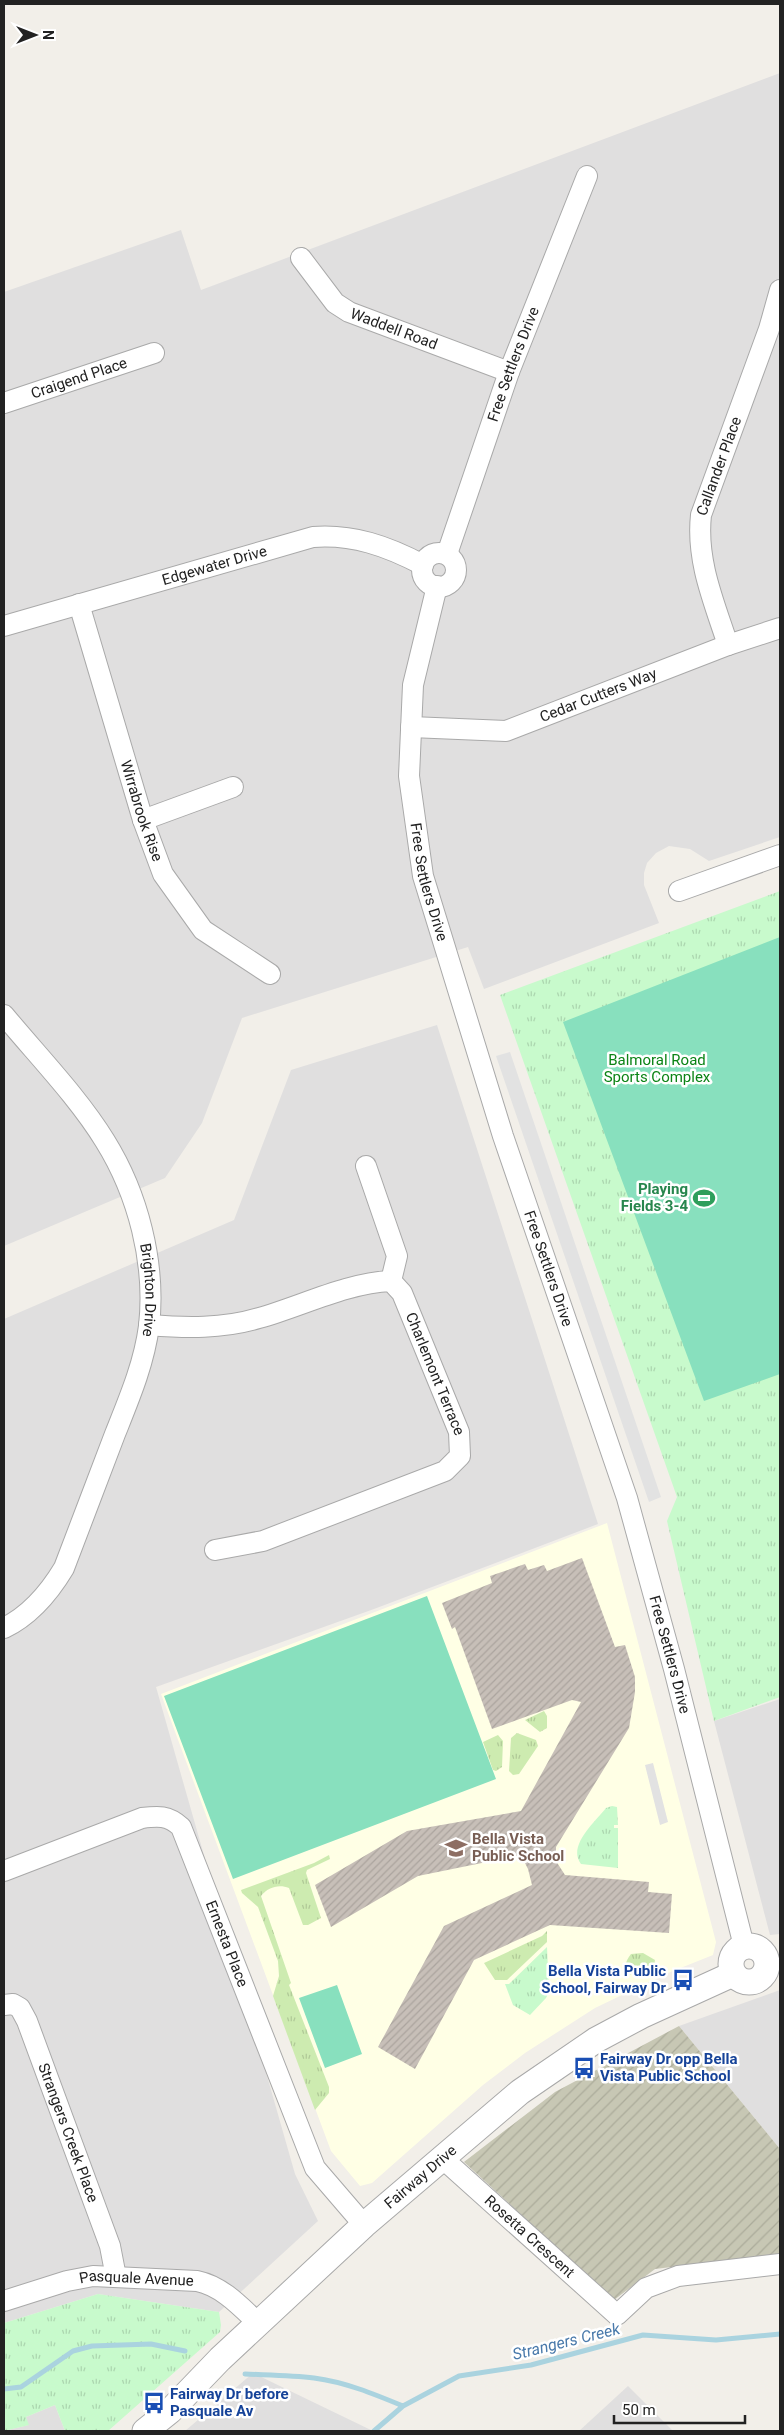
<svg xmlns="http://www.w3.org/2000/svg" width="784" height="2435" viewBox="0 0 784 2435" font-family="Roboto,sans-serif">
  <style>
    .residential { fill: #e0dfdf }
    .education { fill: #ffffe5 }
    .construction { fill: url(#construction-furrows) }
    .grass { fill: url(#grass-tufts) }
    .park { fill: url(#park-tufts) }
    .pitch { fill: #88e0be }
    .parking { fill: #e2e2e2 }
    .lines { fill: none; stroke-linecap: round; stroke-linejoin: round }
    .stream { stroke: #aad3df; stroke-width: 5 }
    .building { fill: url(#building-hatch) }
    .minor-casing { stroke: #a9a9a9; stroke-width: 22 }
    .tertiary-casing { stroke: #a9a9a9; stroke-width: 27 }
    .minor { stroke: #fff; stroke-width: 20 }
    .tertiary { stroke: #fff; stroke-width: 25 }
    .labels { text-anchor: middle; stroke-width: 5; stroke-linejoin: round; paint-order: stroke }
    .street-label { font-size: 15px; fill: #222; stroke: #fff }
    .park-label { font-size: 15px; fill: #0c8416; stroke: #fff }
    .leisure-label { font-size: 15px; font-weight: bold; fill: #27864d; stroke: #fff; text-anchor: end }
    .education-label { font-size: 15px; font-weight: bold; fill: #785e54; stroke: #fff; text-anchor: start }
    .transit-label { font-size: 15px; font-weight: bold; fill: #164399; stroke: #fff; text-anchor: start }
    .water-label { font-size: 16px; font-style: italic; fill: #4a7aab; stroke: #fff }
  </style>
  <defs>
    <pattern id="construction-furrows" width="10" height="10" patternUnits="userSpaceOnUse" patternTransform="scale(1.25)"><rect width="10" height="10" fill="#c7c7b4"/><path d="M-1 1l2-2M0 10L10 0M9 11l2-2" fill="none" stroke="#abab9a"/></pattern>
    <pattern id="grass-tufts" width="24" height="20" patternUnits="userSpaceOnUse" patternTransform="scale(1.25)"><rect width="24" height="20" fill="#cdebb0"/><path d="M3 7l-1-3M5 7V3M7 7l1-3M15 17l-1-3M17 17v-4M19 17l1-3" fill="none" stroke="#b0c997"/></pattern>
    <pattern id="park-tufts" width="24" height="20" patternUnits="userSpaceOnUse" patternTransform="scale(1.25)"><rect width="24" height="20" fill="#c8facc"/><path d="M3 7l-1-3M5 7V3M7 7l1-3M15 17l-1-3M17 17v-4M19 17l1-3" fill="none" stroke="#acd6af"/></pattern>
    <pattern id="building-hatch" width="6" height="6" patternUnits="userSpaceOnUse" patternTransform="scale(1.25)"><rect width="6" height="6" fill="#c7bfb8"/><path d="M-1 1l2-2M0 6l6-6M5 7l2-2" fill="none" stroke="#aba49e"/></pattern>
  </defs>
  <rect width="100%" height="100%" fill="#f2efe9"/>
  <path class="residential" d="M780,73V837L709,861L690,849L669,846L656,853L647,863L644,873V885L659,923L484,989L468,947L242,1018L202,1123L165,1178L4,1246V292L181,230L201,290Z
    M437,1025L598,1524L374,1609L156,1687L295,2174L318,2221L219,2312L98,2294L4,2323V1319L234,1220L291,1070Z
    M780,1699V1934L770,1935L714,1721Z
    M780,1990V2149L679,2026Z
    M253,2373L373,2431H185Z
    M628,2386L673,2431H579Z
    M55,2405L65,2431H4L28,2425L26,2417Z"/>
  <path class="education" d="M607,1523L716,1942L713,1955L668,1973L595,2008L525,2053L483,2085L372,2183L360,2186L331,2151L161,1694Z"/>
  <path class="construction" d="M679,2026L780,2149V2254L655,2269L614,2300L464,2162L555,2092Z"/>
  <path class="grass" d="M544,1711L547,1716V1728L540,1732L525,1720Z
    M517,1733L536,1740L538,1746L519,1774L513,1775L509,1771L511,1738Z
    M498,1735L503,1741L502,1767L496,1771L493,1770L483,1742Z
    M329,1855L330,1859L307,1870L306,1873L321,1918L308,1925H303L289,1888C279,1884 268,1887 261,1896L291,1983L289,1985L329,2087V2093L315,2110L273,1996L279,1976L278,1961L258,1907L242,1893L241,1890L314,1863Z
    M547,1931V1942L507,1980H495L484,1963L542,1936Z
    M643,1953L655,1960L654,1967H638L630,1975C624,1966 625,1962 631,1954Z"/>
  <path class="park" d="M780,891V1697L714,1721L667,1521L677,1497L500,995Z
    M612,1806L617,1807L618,1825H614V1828H618V1868L581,1864C567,1846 595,1822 606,1808Z
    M547,1947L549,1992L546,1998L530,2015L513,2005L505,1984H509Z
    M98,2294L219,2312L221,2325L220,2332L108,2431H65L55,2405L26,2417L29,2425L4,2431V2323Z"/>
  <path class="pitch" d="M780,937V1374L704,1401L563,1022Z
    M427,1596L496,1779L233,1879L164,1696Z
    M337,1985L362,2054L325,2068L299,1998Z"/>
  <path class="parking" d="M510,1052L661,1497L649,1502L496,1056Z
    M653,1763L668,1822L660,1825L645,1765Z"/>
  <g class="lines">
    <path class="stream" d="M245,2374C268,2375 292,2375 314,2378C345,2382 374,2394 403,2406
      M4,2389L21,2387L73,2351L92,2346L151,2344L185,2351
      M374,2431L403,2406L459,2376L531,2365L643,2335L716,2340L780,2334"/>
  </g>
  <path class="building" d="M582,1558L615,1647L625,1645L635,1677V1692L629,1728L556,1847V1861L565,1875L649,1882L648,1892L672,1894L669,1933L550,1925L474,1960L415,2069L378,2047L444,1926L532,1885L528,1869L521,1855L418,1876L331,1927L315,1885L407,1831L521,1811L581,1702L572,1700L492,1729L455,1627L452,1629L442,1603L492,1583L490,1576L525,1564L528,1570L544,1565L547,1571Z"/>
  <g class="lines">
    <g class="minor-casing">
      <g id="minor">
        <path id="s1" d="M301,258L335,303L349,312L509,372"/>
        <path id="s2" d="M4,403L154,353"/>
        <circle cx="439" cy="570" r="17"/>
        <path id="s3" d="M447,554L509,372L587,176"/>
        <path id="s4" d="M437,586L413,685L409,776L423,876L503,1136L627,1498L674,1669L744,1946"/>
        <path id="s5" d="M79,604L143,820L163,874L203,930L270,974"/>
        <path id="s6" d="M4,626L313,537C353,534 387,546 423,565"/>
        <path id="s7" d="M728,645C714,602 696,561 701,515L769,329L780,290"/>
        <path id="s8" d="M411,727L506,731L728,645L780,628"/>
        <path d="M143,820L233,787"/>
        <path d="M679,891L780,855"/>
        <path id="s9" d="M4,1015C37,1055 78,1097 105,1141C138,1194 156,1263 149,1326C144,1364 129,1399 115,1434C98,1479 81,1523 64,1568C49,1593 31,1615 4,1628"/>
        <path d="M366,1166L397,1256L391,1281"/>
        <path id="s10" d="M149,1325C186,1328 222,1329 259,1318C302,1306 346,1283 391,1281L402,1293L459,1432L460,1456L445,1471L263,1541L215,1550"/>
        <path id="s11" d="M4,1871L142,1818C158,1816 168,1815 181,1827L315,2168L364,2225"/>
        <path id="s12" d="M4,2005L13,2004L20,2008L27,2021L110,2246L116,2277"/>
        <path id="s13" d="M441,2157L617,2315L646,2288L678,2276L780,2264"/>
        <path id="s14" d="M4,2301L67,2281L93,2276L197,2281C222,2286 241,2307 259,2324"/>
      </g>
    </g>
    <g class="tertiary-casing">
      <g id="tertiary">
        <circle cx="749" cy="1964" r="18"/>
        <path id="s15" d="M145,2431L170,2411L220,2359L364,2225L520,2092L596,2040L641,2016L733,1974"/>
      </g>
    </g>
    <use href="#minor" class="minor"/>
    <use href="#tertiary" class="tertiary"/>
  </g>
  <defs>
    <g id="stadium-bare" transform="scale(1.725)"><path d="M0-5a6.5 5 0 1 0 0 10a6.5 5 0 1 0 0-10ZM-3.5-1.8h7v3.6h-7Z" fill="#2e9e5b" stroke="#fff" stroke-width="2.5" paint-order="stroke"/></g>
    <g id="school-bare" transform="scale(1.725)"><path d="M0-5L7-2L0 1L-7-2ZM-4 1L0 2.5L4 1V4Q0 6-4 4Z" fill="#8d6e63" stroke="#fff" stroke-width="2.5" paint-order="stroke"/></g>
    <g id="bus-bare" transform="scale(1.725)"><path d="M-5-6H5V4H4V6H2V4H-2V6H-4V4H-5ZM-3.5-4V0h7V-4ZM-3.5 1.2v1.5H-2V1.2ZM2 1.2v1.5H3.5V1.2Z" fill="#1a4fb4" stroke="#fff" stroke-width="2.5" paint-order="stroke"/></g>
  </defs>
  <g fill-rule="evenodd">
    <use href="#stadium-bare" x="704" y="1198"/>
    <use href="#school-bare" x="456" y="1848"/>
    <use href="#bus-bare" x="683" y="1980"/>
    <use href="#bus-bare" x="584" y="2068"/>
    <use href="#bus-bare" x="154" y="2403"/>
  </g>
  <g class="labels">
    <g class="street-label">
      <text dy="5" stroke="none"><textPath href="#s1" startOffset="121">Waddell Road</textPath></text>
      <text dy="5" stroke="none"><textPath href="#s3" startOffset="201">Free Settlers Drive</textPath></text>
      <text dy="5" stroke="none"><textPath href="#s2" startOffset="79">Craigend Place</textPath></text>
      <text dy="5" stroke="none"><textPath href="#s7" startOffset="186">Callander Place</textPath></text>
      <text dy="5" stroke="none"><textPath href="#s6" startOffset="219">Edgewater Drive</textPath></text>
      <text dy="5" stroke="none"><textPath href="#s8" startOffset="194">Cedar Cutters Way</textPath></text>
      <text dy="5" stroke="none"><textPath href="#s5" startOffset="216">Wirrabrook Rise</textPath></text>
      <text dy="5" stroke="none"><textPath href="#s4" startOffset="301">Free Settlers Drive</textPath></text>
      <text dy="5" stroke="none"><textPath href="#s4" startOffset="706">Free Settlers Drive</textPath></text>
      <text dy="5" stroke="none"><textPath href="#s9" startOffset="319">Brighton Drive</textPath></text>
      <text dy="5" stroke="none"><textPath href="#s10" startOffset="352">Charlemont Terrace</textPath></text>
      <text dy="5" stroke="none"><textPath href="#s4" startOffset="1111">Free Settlers Drive</textPath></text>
      <text dy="5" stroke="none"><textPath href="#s11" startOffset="315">Ernesta Place</textPath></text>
      <text dy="5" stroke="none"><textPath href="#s12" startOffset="151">Strangers Creek Place</textPath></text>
      <text dy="5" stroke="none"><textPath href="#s15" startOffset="375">Fairway Drive</textPath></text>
      <text dy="5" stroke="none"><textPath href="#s13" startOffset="119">Rosetta Crescent</textPath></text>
      <text dy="5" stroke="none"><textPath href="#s14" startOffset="136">Pasquale Avenue</textPath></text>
    </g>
    <g class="park-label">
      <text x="657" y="1065">Balmoral Road<tspan x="657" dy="17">Sports Complex</tspan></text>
    </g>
    <g class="leisure-label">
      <text x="688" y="1194">Playing<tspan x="688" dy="17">Fields 3-4</tspan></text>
    </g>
    <g class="education-label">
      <text x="472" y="1844">Bella Vista<tspan x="472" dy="17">Public School</tspan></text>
    </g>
    <g class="transit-label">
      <text x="666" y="1976" text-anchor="end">Bella Vista Public<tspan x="666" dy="17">School, Fairway Dr</tspan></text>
      <text x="600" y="2064">Fairway Dr opp Bella<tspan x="600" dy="17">Vista Public School</tspan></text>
      <text x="170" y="2399">Fairway Dr before<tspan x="170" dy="17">Pasquale Av</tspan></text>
    </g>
    <g class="water-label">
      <text transform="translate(566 2341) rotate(-14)" y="6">Strangers Creek</text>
    </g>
  </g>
  <rect width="784" height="2435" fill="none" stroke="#222222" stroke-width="10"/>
  <g transform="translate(35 35) rotate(90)" stroke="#ffffff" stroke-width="4" paint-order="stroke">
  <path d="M0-4L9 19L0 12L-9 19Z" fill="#222222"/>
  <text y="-8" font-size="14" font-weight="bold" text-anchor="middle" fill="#222222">N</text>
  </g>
  <path d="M614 2415v8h131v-8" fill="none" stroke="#222222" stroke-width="2.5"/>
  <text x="622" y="2415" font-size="15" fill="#222222" stroke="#ffffff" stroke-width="4" paint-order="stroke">50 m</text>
</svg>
